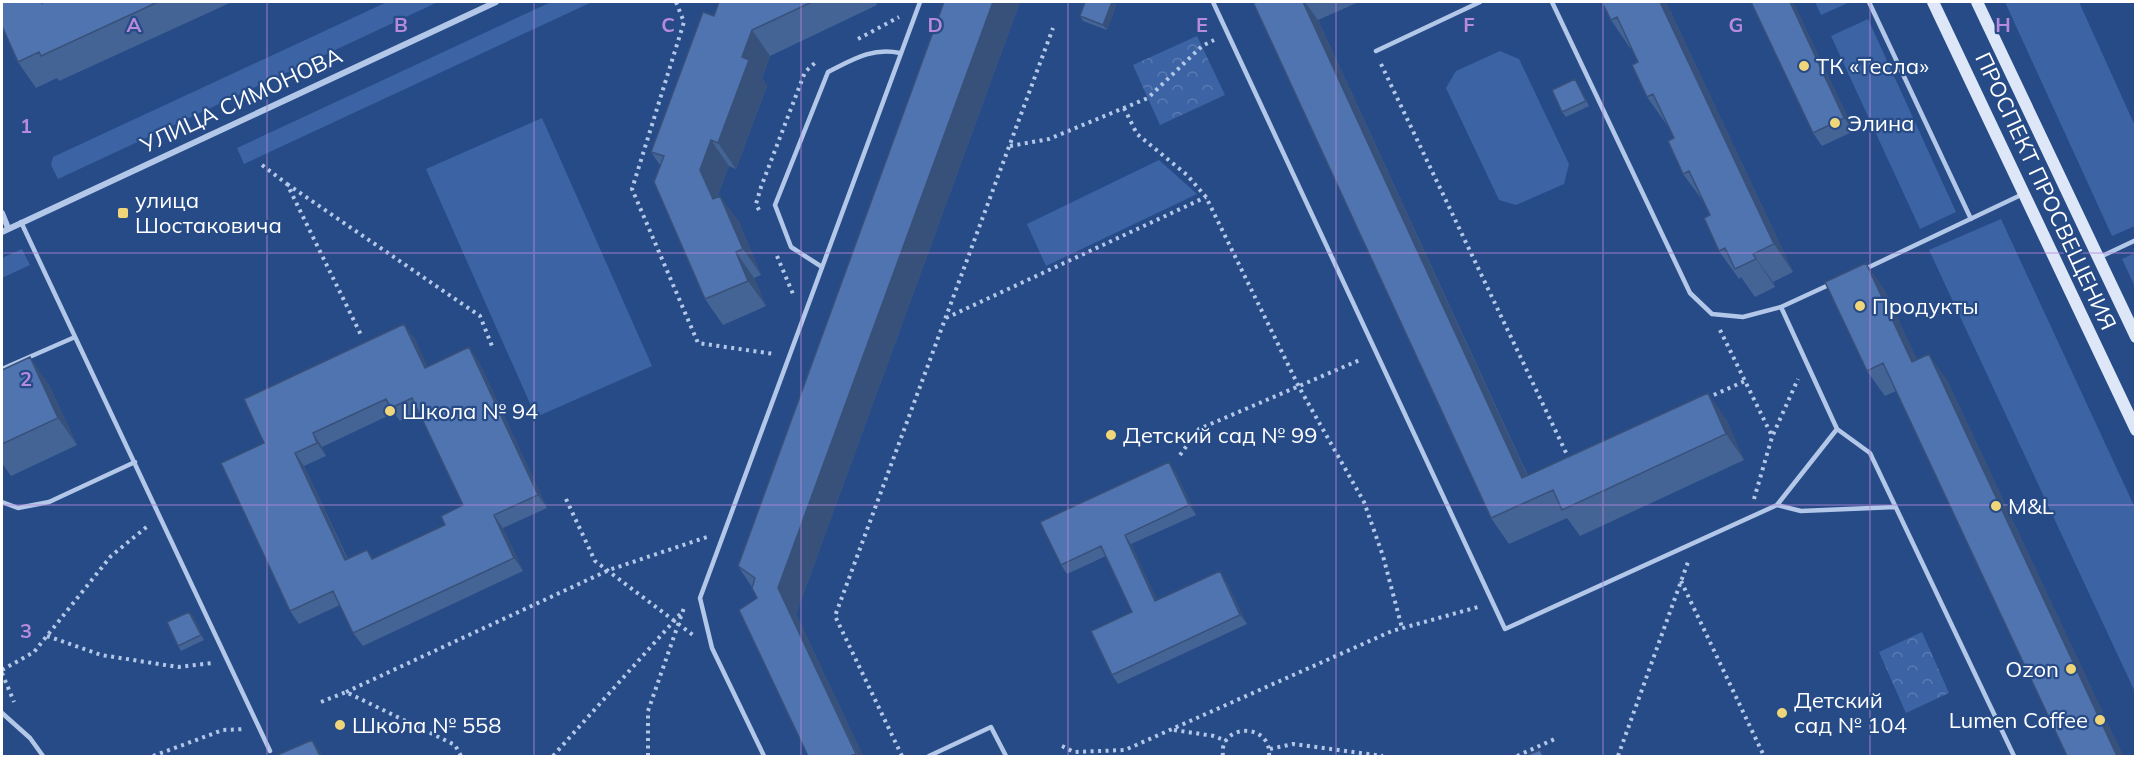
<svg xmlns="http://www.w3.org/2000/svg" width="2137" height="758" viewBox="0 0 2137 758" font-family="Mulish,sans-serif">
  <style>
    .grass { fill: #3c64a4 }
    .park { fill: url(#park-crowns) }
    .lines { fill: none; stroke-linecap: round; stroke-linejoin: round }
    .path { stroke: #b3c8e8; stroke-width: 4; stroke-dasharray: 3 4.5; stroke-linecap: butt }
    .service { stroke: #b3c8e8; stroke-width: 4.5 }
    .minor { stroke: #b3c8e8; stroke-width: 6 }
    .secondary { stroke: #dde7f7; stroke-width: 12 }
    .wall { fill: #456496; fill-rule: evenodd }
    .shaded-wall { fill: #38517a }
    .building { fill: #5074af; stroke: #38517a; stroke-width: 1.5; fill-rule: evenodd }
    .grid { fill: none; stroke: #b68bdc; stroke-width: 1.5; stroke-opacity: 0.55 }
    .poi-dot { fill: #f1d579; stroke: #274b87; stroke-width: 2 }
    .labels { text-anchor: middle; stroke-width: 4.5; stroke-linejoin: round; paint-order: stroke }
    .poi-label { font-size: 22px; fill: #fff; stroke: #274b87; text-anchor: start }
    .street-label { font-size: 22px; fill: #fff; stroke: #274b87 }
    .grid-label { font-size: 20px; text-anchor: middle; font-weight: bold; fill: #b68bdc; stroke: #274b87; stroke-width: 4.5; stroke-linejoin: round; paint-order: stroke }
  </style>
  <defs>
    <pattern id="park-crowns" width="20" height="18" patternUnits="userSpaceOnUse" patternTransform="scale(1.5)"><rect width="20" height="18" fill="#3c64a4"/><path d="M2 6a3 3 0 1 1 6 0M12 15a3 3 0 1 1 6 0" fill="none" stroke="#597bb2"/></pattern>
  </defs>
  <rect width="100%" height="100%" fill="#274b87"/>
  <path class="grass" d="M387,2H438L58,179L51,165L53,157Z
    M551,2H592L244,164L237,148Z
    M1815,2H1850L1821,15Z
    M2005,2H2079L2135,126V226L2112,236Z
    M1868,19L1956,212L1920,229L1831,36Z
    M1500,51L1519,59L1569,164L1564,184L1516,205L1499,200L1446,88L1456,71Z
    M542,118L652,366L536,417L426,169Z
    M1159,160L1197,194L1046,266L1027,224Z
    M2001,219L2135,508V692L1929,250Z
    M22,249L30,265L2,278V258Z
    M2135,253V287L2122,259Z"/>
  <path class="park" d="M1197,36L1225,95L1160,125L1133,65Z
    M1922,632L1949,693L1906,713L1879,652Z"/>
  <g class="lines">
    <path class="path" d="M676,2L684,22L632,189L698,343L774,354
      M858,39L899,17
      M1381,64L1569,459
      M1124,108L1137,134L1187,175L1206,197L1299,387L1364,502L1383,556L1402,628
      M1010,146L1049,139L1148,98L1202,46L1214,40
      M262,165L287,184L361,335
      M287,184L480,316L492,346
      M759,210L756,204L761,187L805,72L815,63
      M777,256L793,294
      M946,318L1206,197
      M1720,330L1772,436
      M1707,398L1745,381
      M1180,455L1199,429L1362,359
      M566,499L595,561L693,635
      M1754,499L1772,437L1798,379
      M1681,581L1764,756
      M47,636L101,655L178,667L212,663
      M2,670L34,652L111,556L149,525
      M2,673L14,702
      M346,692L609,570L707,537
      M321,702L346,692L455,745L461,756
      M1174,730L1214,736L1226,741
      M1062,746L1074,752L1125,750L1392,631L1478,607
      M1270,749L1293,744L1383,756
      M153,756L223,730L244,729
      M553,756L682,612
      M648,756V711L685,605
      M902,756L835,616L1053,28
      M1223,756C1218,723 1272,722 1269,756
      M1517,756L1557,738
      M1618,756L1688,562"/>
    <path class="service" d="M1213,2L1505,629L1777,505L1837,429
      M1552,2L1690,293L1712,314L1743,317L1781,307
      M1869,2L1971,219
      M1376,51L1480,2
      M21,222L270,751
      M2100,257L2136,240
      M822,267L791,247L775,205L828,72C852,60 872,47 900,53
      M1865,269L2023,194
      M1833,283L1781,307L1837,429L1870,453L2014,756
      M2,369L75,337
      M2,502L18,508L49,502L135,462
      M1777,505L1801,511L1895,507
      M2,713L30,738L43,756
      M764,756L712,648L700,598L920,2
      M929,756L991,727L1006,756"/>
    <path class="minor" d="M2,213L8,228
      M2,232L496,2"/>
    <path class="secondary" d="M1933,2L2136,430
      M1977,2L2136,337"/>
  </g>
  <path class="wall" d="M2,2H232L59,81L57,78L36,88L18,62Z
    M719,2H876L877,5L770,56L762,78L767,86L736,169L729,166L718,195L739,222L761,275L754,278L766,306L723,325L705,299L660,165L651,152L714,16Z
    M944,2H1020L796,614L863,756H808L757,598L752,587L738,566Z
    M1085,2H1113L1116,6L1107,30L1083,21L1080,16Z
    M1253,2H1359L1318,20L1528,476L1726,419L1744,460L1580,536L1567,518L1509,544L1491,518Z
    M1602,2H1666L1793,272L1773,282L1775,287L1755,297L1741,277L1739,279L1719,251L1710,215L1704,201H1703L1683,174L1674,138L1668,124L1667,125L1647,97L1638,62L1631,47L1630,48L1611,20Z
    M1793,2L1854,131L1822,146L1813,133Z
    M1578,84L1589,106L1566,117L1562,112Z
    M1884,289L1917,360L1947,380L2123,756H2067L1896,391L1885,396L1867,371Z
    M414,337L427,367L478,360L547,508L503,528L523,571L363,646L353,633L340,605L299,624L290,611L264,443ZM419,412L463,505L445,525L373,559L367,550L348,559L304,466L326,456L322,447L394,413L400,421Z
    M2,370L49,385L77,445L11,476L2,463Z
    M1175,471L1196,515L1131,544L1157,601L1226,581L1247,624L1118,684L1112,675L1132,612L1106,556L1067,574L1061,565Z
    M189,612L193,616L204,640L181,651L178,646Z"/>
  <path class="shaded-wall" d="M993,2H1020L796,614L863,756H858L778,588Z
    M1112,2L1116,6L1107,30L1103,25Z
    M1303,2H1305L1318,20L1537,497L1522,478Z
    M1660,2H1666L1793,272L1774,244Z
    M1790,2H1793L1854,131L1844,118Z
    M752,30L770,56L762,78L767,86L736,169L718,143L742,57Z
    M711,140L729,166L718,195L731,225L713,199L700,170Z
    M720,196L739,222L761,275L743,249Z
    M736,252L754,278L766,306L748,281Z
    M1753,254L1773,282L1775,287L1756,259Z
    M1866,263L1884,289L1930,388L1912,362Z
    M404,324L414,337L434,381L425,368Z
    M469,347L478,360L547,508L538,495Z
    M1929,354L1947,380L2123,756H2117Z
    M30,357L49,385L77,445L58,418Z
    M1708,393L1726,419L1744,460L1726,434Z
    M313,433L322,447L326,456L317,443Z
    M295,453L304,466L354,574L345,560Z
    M1169,462L1175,471L1196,515L1189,505Z
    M494,515L503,528L523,571L514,558Z
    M1125,535L1131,544L1162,610L1155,601Z
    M1220,571L1226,581L1247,624L1240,615Z
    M189,612L193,616L204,640L201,635Z
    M312,740L321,753L323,756H320Z"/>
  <path class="building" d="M2,2H42V3L44,2H158L41,56L39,52L18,62L2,26Z
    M719,2H812L752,30L742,57L749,60L718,143L711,140L700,170L713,199L720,196L743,249L736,252L748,281L705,299L654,182L664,156L651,152L703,12L714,16Z
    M944,2H993L778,588L856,754L850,756H808L739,610L757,598L752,588L755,578L738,566Z
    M1085,2H1112L1103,25L1080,16Z
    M1253,2H1303L1522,478L1708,393L1726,434L1562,510L1553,490L1491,518Z
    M1602,2H1660L1774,244L1753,254L1756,259L1735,269L1725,248L1719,251L1704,218L1710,215L1689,171L1683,174L1668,141L1674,138L1653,94L1647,97L1632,65L1638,62L1617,17L1611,20Z
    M1751,2H1790L1844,118L1813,133Z
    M1575,79L1586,101L1562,112L1552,90Z
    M1866,263L1912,362L1929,354L2117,756H2067L1883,363L1867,371L1825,282Z
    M404,324L425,368L469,347L538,495L494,515L514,558L353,633L333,591L290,611L221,463L264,443L244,399ZM412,398L463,505L441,516L445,525L372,559L367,550L345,560L295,453L317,443L313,433L386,399L391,408Z
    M30,357L58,418L2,444V370Z
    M1169,462L1189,505L1125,535L1155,601L1220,571L1240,615L1112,675L1091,631L1132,612L1101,546L1061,565L1040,522Z
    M189,612L201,635L178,646L167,622Z
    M312,740L320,756H275Z
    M1540,750L1543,756H1525Z"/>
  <path class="grid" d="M267,2V756M534,2V756M801,2V756M1068,2V756M1336,2V756M1603,2V756M1870,2V756M2,253H2136M2,505H2136"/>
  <g class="poi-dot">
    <circle cx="1804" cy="66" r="6"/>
    <circle cx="1835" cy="123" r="6"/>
    <rect x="117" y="207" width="12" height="12" rx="3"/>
    <circle cx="1860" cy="306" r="6"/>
    <circle cx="390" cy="411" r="6"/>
    <circle cx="1111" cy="435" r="6"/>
    <circle cx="1996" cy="506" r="6"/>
    <circle cx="2071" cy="669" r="6"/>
    <circle cx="1782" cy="713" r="6"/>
    <circle cx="2100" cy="720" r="6"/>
    <circle cx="340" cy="725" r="6"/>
  </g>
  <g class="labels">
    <g class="poi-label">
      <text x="1816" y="74">ТК «Тесла»</text>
      <text x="1847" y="131">Элина</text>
      <text x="135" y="208">улица<tspan x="135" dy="25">Шостаковича</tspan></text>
      <text x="1872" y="314">Продукты</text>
      <text x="402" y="419">Школа № 94</text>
      <text x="1123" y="443">Детский сад № 99</text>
      <text x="2008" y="514">M&amp;L</text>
      <text x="2059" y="677" text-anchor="end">Ozon</text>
      <text x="1794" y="708">Детский<tspan x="1794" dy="25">сад № 104</tspan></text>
      <text x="2088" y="728" text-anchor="end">Lumen Coffee</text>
      <text x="352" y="733">Школа № 558</text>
    </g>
    <g class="street-label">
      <text transform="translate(241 100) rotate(-25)" y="8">УЛИЦА СИМОНОВА</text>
      <text transform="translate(2046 191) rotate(65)" y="8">ПРОСПЕКТ ПРОСВЕЩЕНИЯ</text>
    </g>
  </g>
  <g class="grid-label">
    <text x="134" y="32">A</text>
    <text x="401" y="32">B</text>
    <text x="668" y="32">C</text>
    <text x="935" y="32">D</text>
    <text x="1202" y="32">E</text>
    <text x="1469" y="32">F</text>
    <text x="1736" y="32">G</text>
    <text x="2003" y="32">H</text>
    <text x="26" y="133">1</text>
    <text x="26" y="386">2</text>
    <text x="26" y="638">3</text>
  </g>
  <rect width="2137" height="758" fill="none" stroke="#ffffff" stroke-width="6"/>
</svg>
